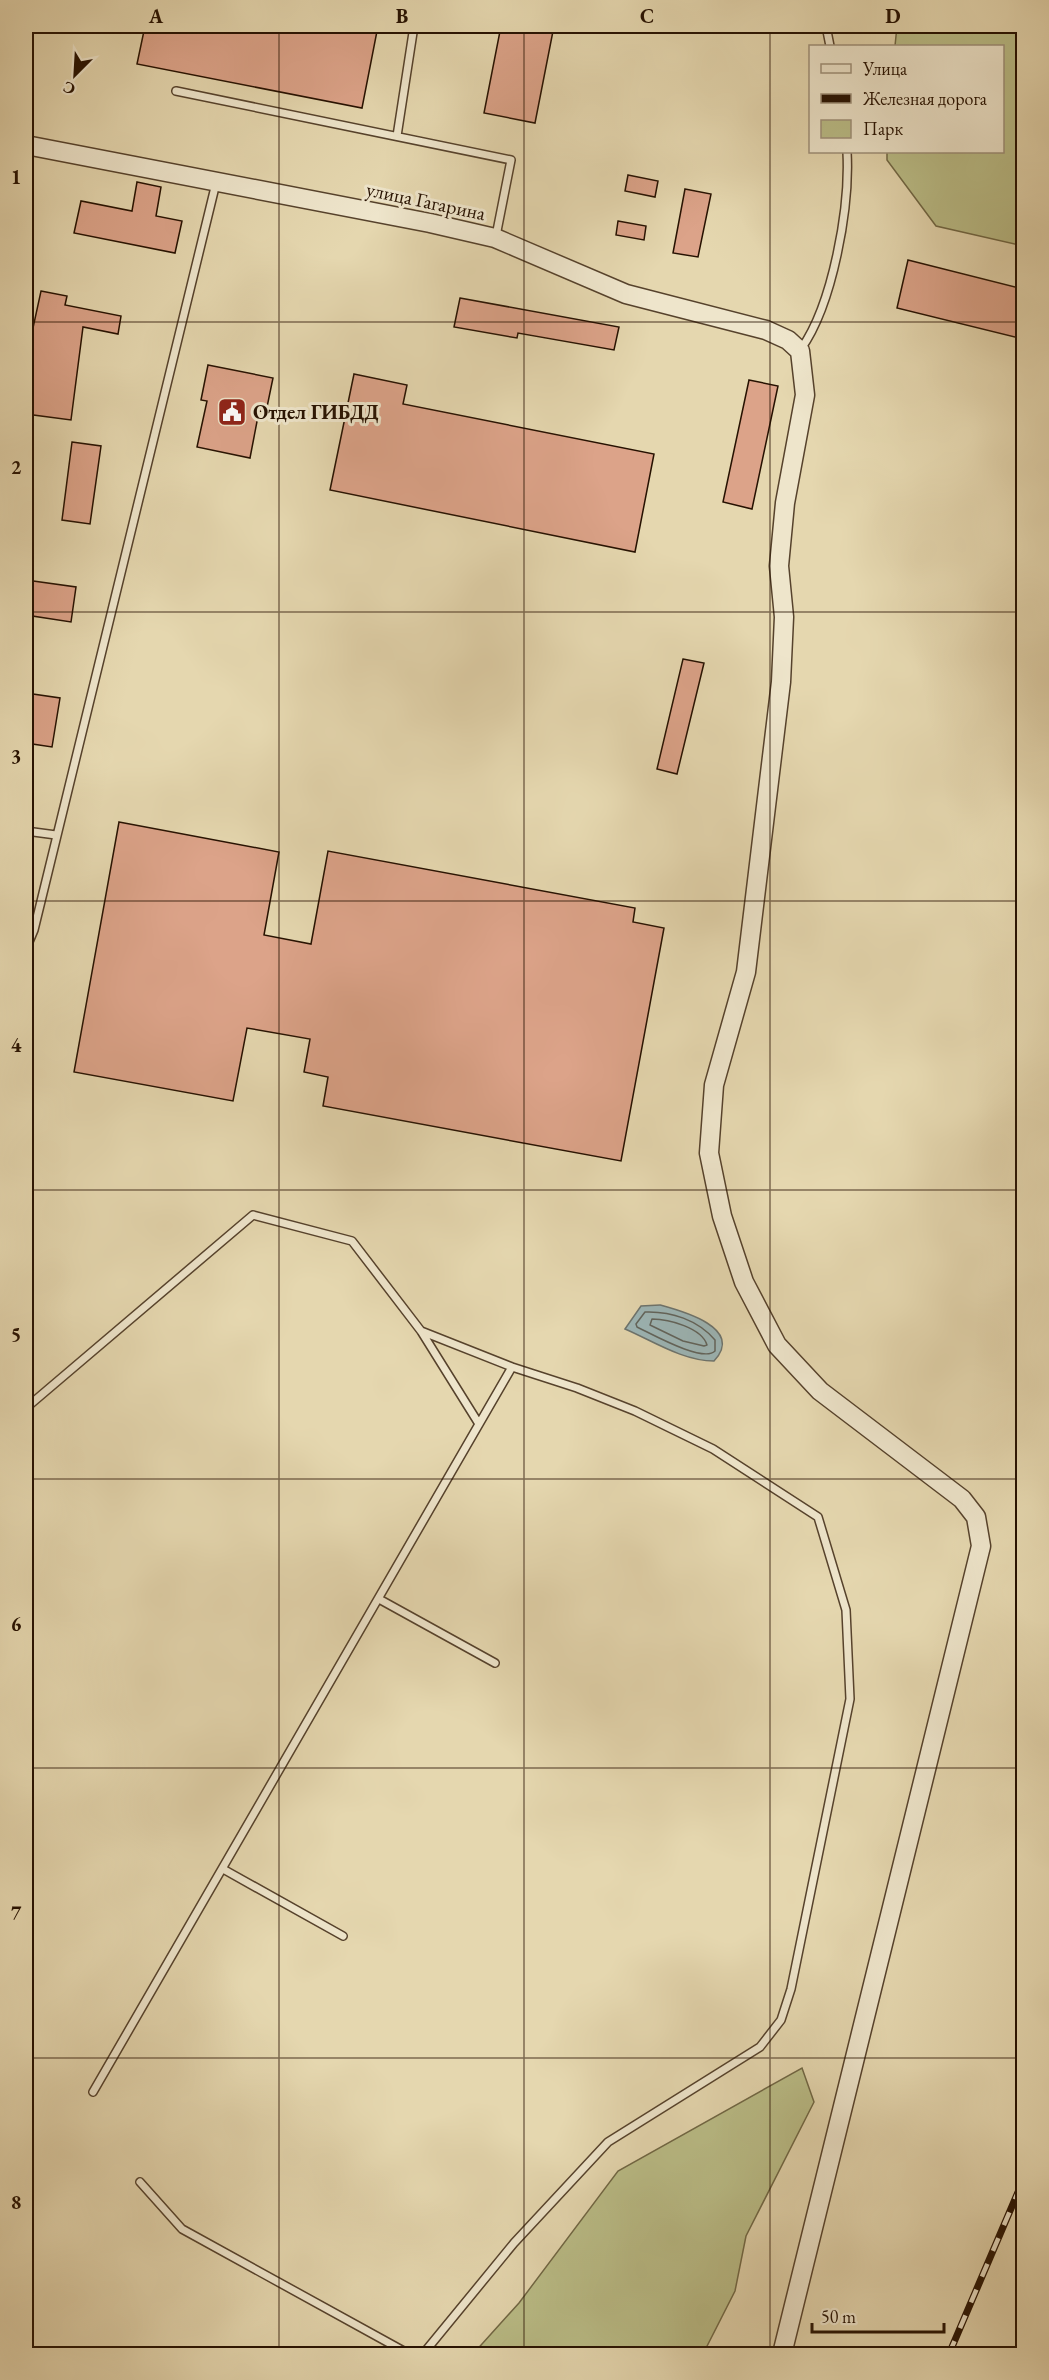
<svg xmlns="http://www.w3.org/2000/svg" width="1049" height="2380" viewBox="0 0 1049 2380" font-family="'EB Garamond',serif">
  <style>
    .green { fill: #babd87; stroke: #706744; stroke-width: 1.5 }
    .water { fill: #9cb6b7; stroke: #6d746e; stroke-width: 1.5 }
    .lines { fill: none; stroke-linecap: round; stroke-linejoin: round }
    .shore { stroke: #61645c; stroke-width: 1.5 }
    .building { fill: #dca389; stroke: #261101; stroke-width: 1.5 }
    .service-casing { stroke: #56422c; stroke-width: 10 }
    .tertiary-casing { stroke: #56422c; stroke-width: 21 }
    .service { stroke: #eee5cb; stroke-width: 7 }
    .tertiary { stroke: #eee5cb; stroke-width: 18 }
    .rail-casing { stroke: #261101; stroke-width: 7 }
    .rail { stroke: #eee5cb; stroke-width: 4.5; stroke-dasharray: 14; stroke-linecap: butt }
    .grid { fill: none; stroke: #261101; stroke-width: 1.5; stroke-opacity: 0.55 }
    .labels { text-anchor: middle; stroke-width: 6; stroke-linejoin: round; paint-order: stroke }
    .street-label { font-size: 20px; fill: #261101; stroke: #eee5cb }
    .poi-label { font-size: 20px; font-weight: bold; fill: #261101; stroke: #eee5cb; text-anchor: start }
    .neatline { fill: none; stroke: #261101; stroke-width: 2 }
    .grid-label { font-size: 20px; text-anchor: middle; font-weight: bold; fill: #261101 }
  </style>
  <rect width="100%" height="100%" fill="#e5d7af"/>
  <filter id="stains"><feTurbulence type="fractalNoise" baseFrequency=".00333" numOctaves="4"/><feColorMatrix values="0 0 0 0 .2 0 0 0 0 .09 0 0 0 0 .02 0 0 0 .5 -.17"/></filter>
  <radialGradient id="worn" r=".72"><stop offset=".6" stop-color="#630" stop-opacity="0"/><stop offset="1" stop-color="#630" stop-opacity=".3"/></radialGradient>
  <path class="green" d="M897,26H1023V246L936,226L887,160V152H1002V46H895Z
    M802,2068L814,2102L746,2236L735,2291L703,2354H473L519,2303L618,2171Z"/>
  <path class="water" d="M660,1305C682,1311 745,1328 714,1361C683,1361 653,1341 625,1329L641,1306Z"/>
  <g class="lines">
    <path class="shore" d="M645,1312C671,1311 698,1320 715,1340V1351C703,1363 652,1334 637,1327L636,1324Z
      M652,1319C669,1319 702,1328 707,1345L704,1346L683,1341L650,1325Z"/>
  </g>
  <path class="building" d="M145,26H378L362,108L137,64Z
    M501,26H554L535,123L484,113Z
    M628,175L658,181L655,197L625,191Z
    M137,182L161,187L156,216L182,221L175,253L74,233L81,201L132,211Z
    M685,189L711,194L698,257L673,253Z
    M618,221L646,226L644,240L616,235Z
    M908,260L1023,289V339L897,308Z
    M41,291L67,296L65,305L121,316L118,334L83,327L71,420L26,414V327L33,328Z
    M460,298L619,327L614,350L518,333L517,338L454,327Z
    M208,365L273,378L266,412L259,411L250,458L197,447L207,401L201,400Z
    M354,374L407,385L403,404L654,454L635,552L330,490Z
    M749,380L778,386L752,509L723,502Z
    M72,442L101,446L90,524L62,520Z
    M26,580L76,587L71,622L26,615Z
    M683,659L704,663L677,774L657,769Z
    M26,693L60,698L52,747L26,743Z
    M119,822L279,852L264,935L311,944L328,851L635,908L633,922L664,928L621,1161L323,1106L328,1077L304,1072L310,1039L247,1028L233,1101L74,1072Z"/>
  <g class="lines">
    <g class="service-casing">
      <path id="service" d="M826,26L830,46
        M176,91L511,160L496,236
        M397,136L414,26
        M801,349C833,304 850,207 847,152
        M26,831L56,835
        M26,949L34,930L216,183
        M421,1331L512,1367L577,1388L635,1411L713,1449L818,1517L846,1610L850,1699L791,1989L781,2020L760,2047L608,2142L514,2243L423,2354
        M26,1408L253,1215L352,1241L421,1331L479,1424
        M379,1599L495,1663
        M223,1869L343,1936
        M93,2092L512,1367
        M140,2182L182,2229L409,2354"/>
    </g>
    <g class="tertiary-casing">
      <path id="tertiary" d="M26,145L430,223L495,238L626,294L766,330L788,340L800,351L805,395L785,503L779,566L784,617L781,682L746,972L714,1085L709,1153L722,1216L744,1282L777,1345L820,1391L962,1499L976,1517L981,1546L782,2354"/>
    </g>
    <use href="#service" class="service"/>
    <use href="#tertiary" class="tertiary"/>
    <g class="rail-casing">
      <path id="rail" d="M949,2354L1024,2178
        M1016,2354L1024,2337"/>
    </g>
    <use href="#rail" class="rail"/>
  </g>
  <path class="grid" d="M279,26V2354M524,26V2354M770,26V2354M26,322H1024M26,612H1024M26,901H1024M26,1190H1024M26,1479H1024M26,1768H1024M26,2058H1024"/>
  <defs>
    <g id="civic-square" transform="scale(1.5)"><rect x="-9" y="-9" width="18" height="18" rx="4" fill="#8f2418" stroke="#eee5cb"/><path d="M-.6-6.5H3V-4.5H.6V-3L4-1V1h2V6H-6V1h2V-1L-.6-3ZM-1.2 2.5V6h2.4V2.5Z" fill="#fff"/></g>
  </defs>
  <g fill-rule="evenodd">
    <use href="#civic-square" x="232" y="412"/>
  </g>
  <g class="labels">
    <g class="street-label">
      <text transform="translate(426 201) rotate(12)" y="7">улица Гагарина</text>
    </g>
    <g class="poi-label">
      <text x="253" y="419">Отдел ГИБДД</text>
    </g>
  </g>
  <rect width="1049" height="2380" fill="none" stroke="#e5d7af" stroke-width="66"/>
  <rect x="809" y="45" width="195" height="108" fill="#eee5cb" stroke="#9e907a" stroke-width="1.5"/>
  <rect x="821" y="64" width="30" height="9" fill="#eee5cb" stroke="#9e907a" stroke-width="1.5"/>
  <text x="863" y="75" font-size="18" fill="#261101">Улица</text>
  <rect x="821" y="94" width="30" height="9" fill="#261101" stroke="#9e907a" stroke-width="1.5"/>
  <text x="863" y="105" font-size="18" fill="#261101">Железная дорога</text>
  <rect x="821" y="120" width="30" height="18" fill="#babd87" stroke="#9e907a" stroke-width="1.5"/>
  <text x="863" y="135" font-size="18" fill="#261101">Парк</text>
  <g transform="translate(75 75) rotate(204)" stroke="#eee5cb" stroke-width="4.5" paint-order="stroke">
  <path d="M0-4.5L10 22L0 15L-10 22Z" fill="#261101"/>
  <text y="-9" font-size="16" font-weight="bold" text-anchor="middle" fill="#261101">С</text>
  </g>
  <path d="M812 2323v9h132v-9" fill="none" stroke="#261101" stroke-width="3"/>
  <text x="821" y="2323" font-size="18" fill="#261101" stroke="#eee5cb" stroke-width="4.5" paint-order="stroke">50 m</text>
  <rect x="33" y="33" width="983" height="2314" class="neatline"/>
  <g class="grid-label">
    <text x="156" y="23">A</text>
    <text x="402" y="23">B</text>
    <text x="647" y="23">C</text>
    <text x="893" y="23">D</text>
    <text x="16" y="184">1</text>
    <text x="16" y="474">2</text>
    <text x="16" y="763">3</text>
    <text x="16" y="1052">4</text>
    <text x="16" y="1341">5</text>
    <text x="16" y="1631">6</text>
    <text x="16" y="1920">7</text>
    <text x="16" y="2209">8</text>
  </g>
  <rect width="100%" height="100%" filter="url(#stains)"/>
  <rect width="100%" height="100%" fill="url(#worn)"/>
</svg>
